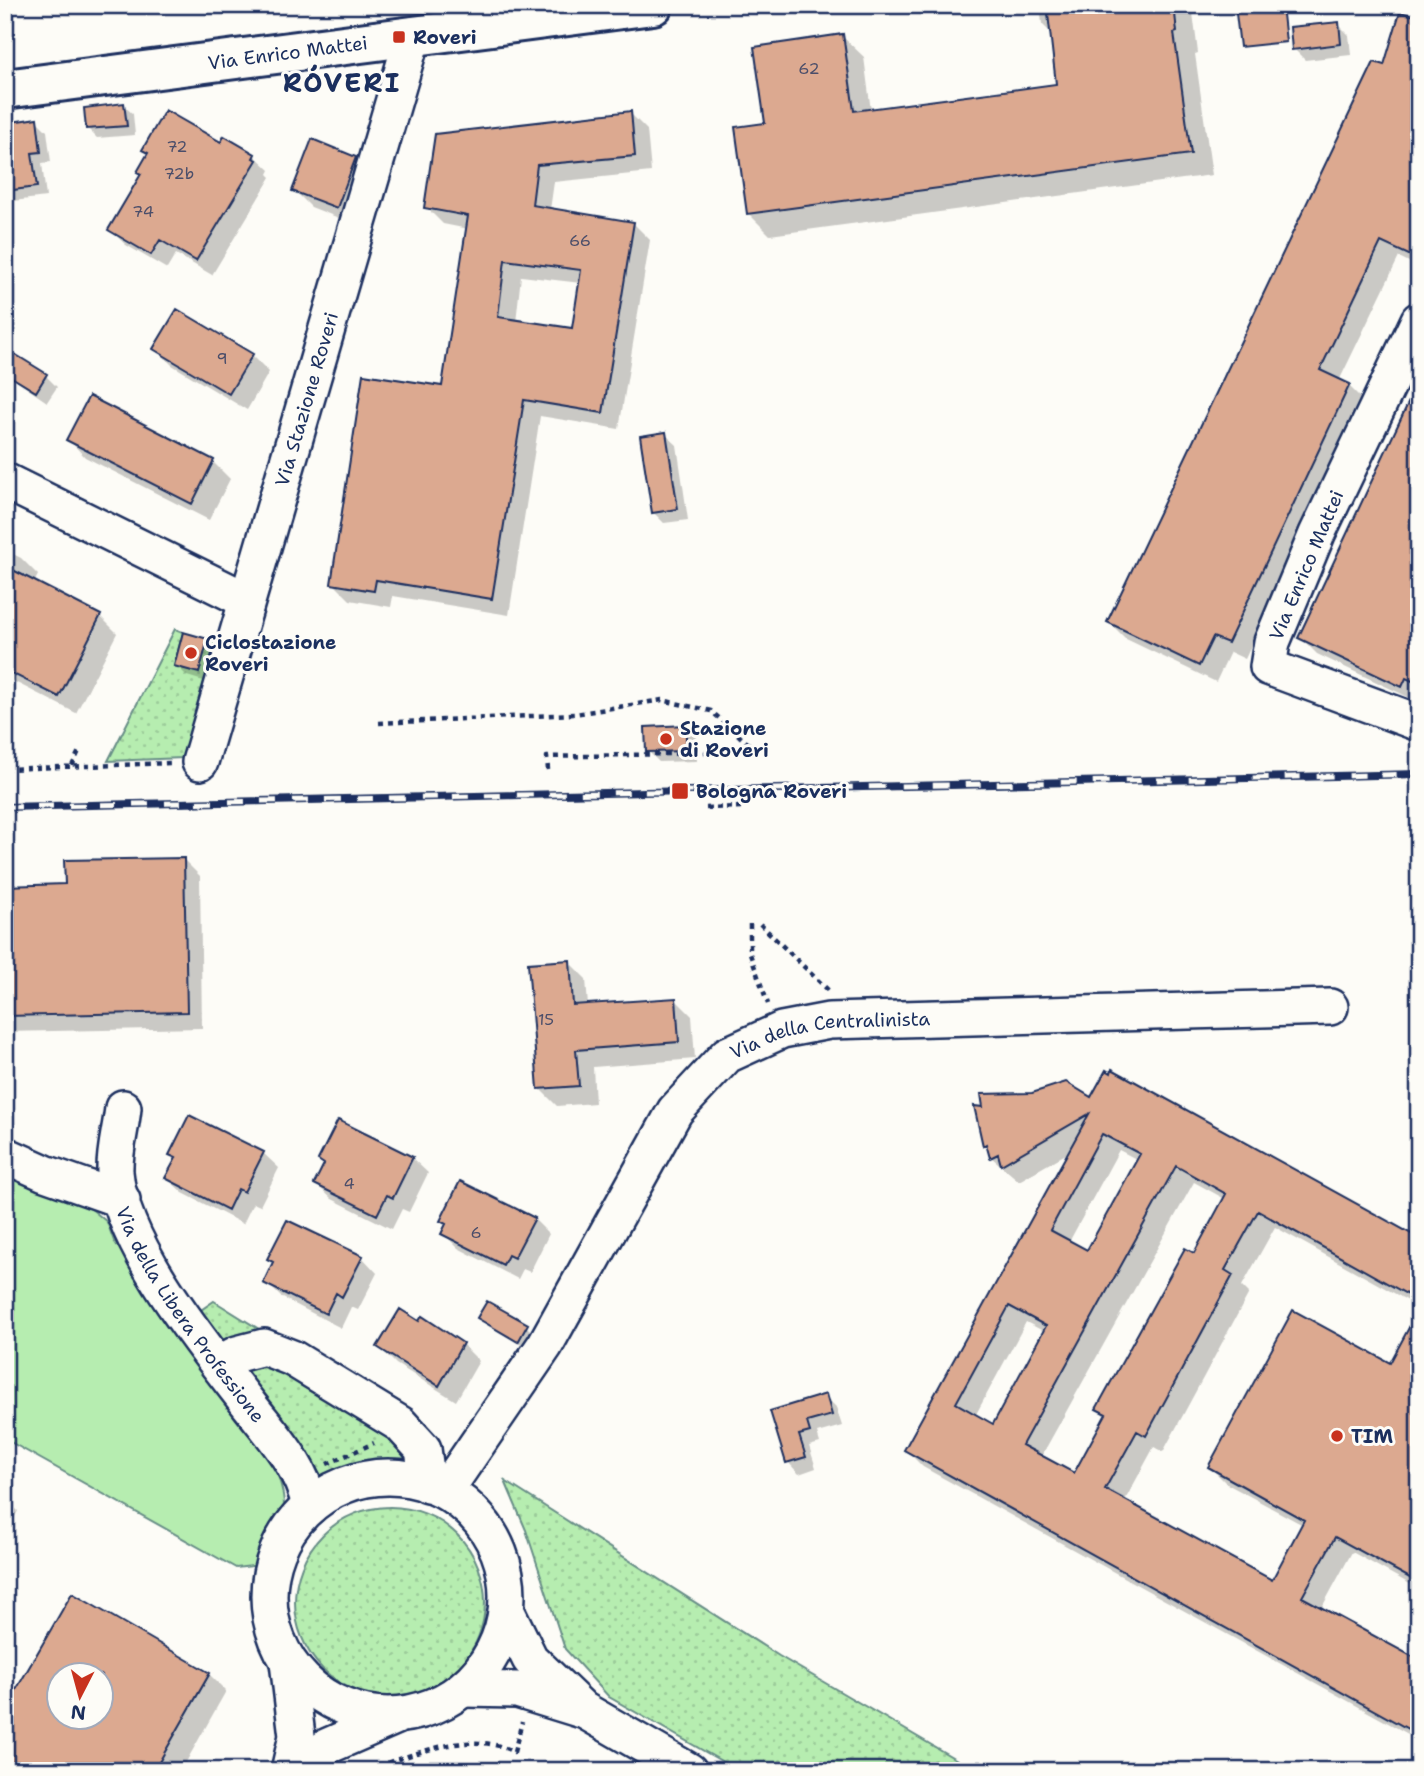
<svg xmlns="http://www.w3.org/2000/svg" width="1424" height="1776" viewBox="0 0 1424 1776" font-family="'Shantell Sans',sans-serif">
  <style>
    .grass { fill: url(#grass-dots); stroke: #688e87; stroke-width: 2 }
    .green { fill: #b6edb0; stroke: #688e87; stroke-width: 2 }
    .shadow { fill: #0003; fill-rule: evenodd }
    .building { fill: #dca990; stroke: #1b2f5e; stroke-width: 2; fill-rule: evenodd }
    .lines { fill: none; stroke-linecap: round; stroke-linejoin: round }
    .minor-casing { stroke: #1b2f5e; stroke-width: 40 }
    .major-casing { stroke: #1b2f5e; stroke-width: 44 }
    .path { stroke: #1b2f5e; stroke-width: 4.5; stroke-dasharray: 5 5; stroke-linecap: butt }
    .minor { stroke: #fdfcf7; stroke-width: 35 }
    .major { stroke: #fdfcf7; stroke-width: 38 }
    .rail-casing { stroke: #1b2f5e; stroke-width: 8 }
    .rail { stroke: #fdfcf7; stroke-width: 5; stroke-dasharray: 16; stroke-linecap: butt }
    .poi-dot { fill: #c8321e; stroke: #fdfcf7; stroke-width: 2.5 }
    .labels { text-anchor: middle; stroke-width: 6; stroke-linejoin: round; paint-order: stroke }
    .number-label { font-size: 16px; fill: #4b4e6a }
    .poi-label { font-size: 19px; font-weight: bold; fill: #1b2f5e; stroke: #fdfcf7; text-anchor: start }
    .street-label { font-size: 19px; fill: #1b2f5e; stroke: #fdfcf7 }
    .district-label { font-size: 26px; font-weight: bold; letter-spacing: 2px; fill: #1b2f5e; stroke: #fdfcf7 }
  </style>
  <defs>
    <pattern id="grass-dots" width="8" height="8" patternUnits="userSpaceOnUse" patternTransform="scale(1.75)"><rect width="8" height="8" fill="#b6edb0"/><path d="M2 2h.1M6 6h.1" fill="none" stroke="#9ccc9a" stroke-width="1.8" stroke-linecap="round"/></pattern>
  </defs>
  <rect width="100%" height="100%" fill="#fdfcf7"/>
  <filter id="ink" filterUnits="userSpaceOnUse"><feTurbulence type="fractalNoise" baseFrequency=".0143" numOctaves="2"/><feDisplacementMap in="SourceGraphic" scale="14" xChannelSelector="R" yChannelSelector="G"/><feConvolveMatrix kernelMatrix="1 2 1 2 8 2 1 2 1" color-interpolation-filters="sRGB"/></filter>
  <g filter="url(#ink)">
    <path class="grass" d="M175,629L183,632L174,666L199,672L208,639L218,642L183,758L108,761Z
      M214,1301L270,1336C227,1349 225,1347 198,1312Z
      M267,1355L400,1443L405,1462L325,1481L245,1371Z
      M505,1481L779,1656L976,1771H739L609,1697L565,1649L526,1530Z
      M295 1602a95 95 0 1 1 190 0a95 95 0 1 1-190 0Z"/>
    <path class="green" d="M5,1165L83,1202L107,1222L114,1241L272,1459C294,1515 283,1513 260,1565L236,1568L5,1439Z"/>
    <path class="shadow" d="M1040,5H1192L1198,53L1195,54L1212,175L770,235L749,214L767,125L842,36L864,57L871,111L1058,85L1052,34L1042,24Z
      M1244,5H1315L1252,14Z
      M1338,24L1349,35L1351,55L1305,60L1294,49Z
      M1419,99V267L1399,257L1339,381L1349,386L1366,403L1245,659L1230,652L1216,682L1126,639L1109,622Z
      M123,105L133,114L135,135L97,138L87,128Z
      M630,113L647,130L651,172L554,182L550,210L633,223L650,240L619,429L540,416L509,615L393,596L391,607L350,600L333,583L443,388L468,229L443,224L426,207ZM521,276L581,283L574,330L516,322Z
      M36,120L47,131L51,162L42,163L46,197L5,202V124Z
      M222,144L254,155L270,170L268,174L271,177L212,275L176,254L167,269L126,245L110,230L142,175L149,154L144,150Z
      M355,158L372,175L354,224L311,207L294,190Z
      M155,348L252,355L269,372L247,410L172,365Z
      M11,354L46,376L57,387L47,402L5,373V362Z
      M1419,384V702L1317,654L1300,637Z
      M90,399L213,462L230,479L209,520L85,457L69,440Z
      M665,434L677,445L688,520L664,523L653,512Z
      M5,550L21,558L38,575L34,583L100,616L117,633L76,713L5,677Z
      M207,641L218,652L210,683L187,676L176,665Z
      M685,727L696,738L697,761L659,762L648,751Z
      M183,859L200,876L202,1028L5,1032V887L67,886Z
      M569,962L586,979L588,1006L675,999L692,1016L695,1059L593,1067L595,1103L557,1106L540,1089Z
      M1092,1100L1419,1239V1307L1275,1227L1242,1286L1249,1293L1163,1452L1154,1447L1124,1502L1272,1582L1303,1525L1227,1484L1210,1467L1390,1365L1419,1313V1589L1352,1552L1321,1609L1419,1662V1740L923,1467L906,1450L1071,1151L1019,1181L991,1157L985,1145L977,1108ZM1119,1150L1138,1160L1088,1252L1069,1242ZM1194,1182L1225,1199L1195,1256L1098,1409L1106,1417L1075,1475L1041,1457ZM1026,1322L1045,1332L994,1426L975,1416Z
      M263,1153L279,1168L260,1206L253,1203L243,1224L183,1193L167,1178L176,1160L171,1155Z
      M412,1158L428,1173L409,1212L402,1209L392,1229L332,1199L316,1184Z
      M534,1219L549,1234L530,1272L523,1269L518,1279L458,1248L443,1233L447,1226L442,1220Z
      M362,1257L377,1273L358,1310L351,1307L341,1328L281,1297L266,1282L274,1264L269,1259Z
      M479,1318L526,1326L531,1331L523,1345Z
      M462,1344L479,1361L456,1401L396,1364L379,1347Z
      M825,1396L836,1407L842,1426L817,1433L820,1443L809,1446L816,1468L799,1474L788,1462L772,1412Z
      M5,1498L18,1511L5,1534Z
      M73,1595L209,1674L226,1691L181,1771H5ZM60,1674H102V1716H60Z"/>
    <path class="building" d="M1047,5H1174L1177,32L1174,33L1191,154L747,214L735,127L765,123L754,47L843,34L854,111L1056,84Z
      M1235,5H1282L1286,42L1240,47Z
      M1400,12L1419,17V240L1411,256L1381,242L1320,370L1350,384L1228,643L1213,637L1199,666L1107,622L1374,62L1384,65Z
      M1339,22L1341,44L1292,50L1290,27Z
      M124,103L127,126L86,129L84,108Z
      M165,110L221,142L224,136L255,154L253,158L257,160L196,261L160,240L151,255L108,230L141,174L137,172L148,153L142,150Z
      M631,111L635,156L537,165L532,205L634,222L603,413L524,400L492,599L376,580L374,591L331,584L363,374L442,386L468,216L424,208L435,134ZM505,260L581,270L572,328L498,317Z
      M37,118L41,152L32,153L37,187L5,191V123Z
      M312,139L356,157L337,208L292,191Z
      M177,309L253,354L229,394L153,349Z
      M5,348L47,374L36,392L5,373Z
      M1419,380V684L1406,678L1402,687L1298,638Z
      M89,396L214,460L192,504L66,440Z
      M666,432L678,509L652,513L640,436Z
      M5,566L101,615L59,697L5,670Z
      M183,632L208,639L199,673L174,666Z
      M686,725V751L646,752L645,727Z
      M184,858L187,1012L5,1016V886L65,884L64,860Z
      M570,960L573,1005L676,998L679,1042L576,1050L579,1086L538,1089L528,963Z
      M1112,1069L1419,1238V1301L1258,1211L1225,1270L1233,1275L1146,1436L1137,1431L1105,1489L1272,1580L1304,1520L1208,1467L1293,1310L1390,1363L1419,1309V1583L1335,1537L1302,1597L1419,1660V1735L904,1450L1089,1114L1001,1165L998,1154L990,1158L986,1144L983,1146L974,1106L983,1107L981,1094L1032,1093L1066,1082L1091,1097L1106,1070L1111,1073ZM1102,1134L1140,1154L1087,1250L1050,1230ZM1176,1166L1226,1194L1194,1253L1185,1248L1096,1409L1106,1414L1074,1473L1022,1445ZM1009,1306L1046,1326L993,1424L956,1403Z
      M189,1115L264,1152L244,1192L238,1189L228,1210L165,1178L176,1158L169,1155Z
      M338,1120L413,1157L393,1198L387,1195L377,1215L314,1184L324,1164L318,1160Z
      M460,1181L535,1218L514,1258L508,1255L503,1265L441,1234L446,1224L440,1221Z
      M287,1220L363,1256L342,1297L336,1293L326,1314L263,1283L273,1262L267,1259Z
      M487,1301L528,1324L518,1342L477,1318Z
      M400,1309L419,1321L422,1316L463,1343L439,1386L377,1347Z
      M826,1394L832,1415L807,1422L810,1432L799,1435L806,1457L786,1463L770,1411Z
      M72,1593L210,1673L154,1771H5V1709ZM60,1675H102V1717H60Z"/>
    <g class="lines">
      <g class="minor-casing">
        <g id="minor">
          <path d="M1419,320L1317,534L1272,642L1268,667L1419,723"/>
          <path d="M5,481L246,600"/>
          <path id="s1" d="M200,762L413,35"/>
          <path id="s2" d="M123,1108C121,1128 114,1152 115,1172C121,1247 205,1347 250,1406C275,1438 301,1465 310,1506"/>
          <path d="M5,1155L45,1173L122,1200"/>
          <path d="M218,1364L237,1354L264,1347L292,1358L400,1424L423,1449L428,1485"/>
          <circle cx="388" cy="1596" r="119"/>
          <path id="s3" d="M445,1491L545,1345L675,1111L727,1055L782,1030L829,1021L1330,1007"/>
          <path d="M507,1612L530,1659L579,1706"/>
          <path d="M288,1662L297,1736L289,1771"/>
          <path d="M464,1689L517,1690L585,1711L689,1771"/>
          <path d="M297,1771L328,1746L397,1716"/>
        </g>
      </g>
      <g class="major-casing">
        <g id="major">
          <path id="s4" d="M5,89L653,5"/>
        </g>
      </g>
      <path class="path" d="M379,723L575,714L662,700L711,711L752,747
        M72,766L79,751
        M5,769L171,763
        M548,770L547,757L743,752
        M706,808L745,807
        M750,924V954L768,1004
        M760,924L829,991
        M327,1464L374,1443
        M359,1771C408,1759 466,1727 514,1752L522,1722"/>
      <use href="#minor" class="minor"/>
      <use href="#major" class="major"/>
      <g class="rail-casing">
        <path id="rail" d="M5,807L1419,774"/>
      </g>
      <use href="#rail" class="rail"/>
    </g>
  </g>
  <g class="poi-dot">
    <rect x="392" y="30" width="14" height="14" rx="3.5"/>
    <circle cx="191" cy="653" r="7"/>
    <circle cx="666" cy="739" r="7"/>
    <rect x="671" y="782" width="18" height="18" rx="3.5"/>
    <circle cx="1337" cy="1436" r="7"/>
  </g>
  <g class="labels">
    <g class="number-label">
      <text x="809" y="74">62</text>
      <text x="177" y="152">72</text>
      <text x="179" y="179">72b</text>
      <text x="143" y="217">74</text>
      <text x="580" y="246">66</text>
      <text x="222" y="364">9</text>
      <text x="546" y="1025">15</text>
      <text x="349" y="1189">4</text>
      <text x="476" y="1238">6</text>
    </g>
    <g class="poi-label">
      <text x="413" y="44">Roveri</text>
      <text x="205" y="649">Ciclostazione<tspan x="205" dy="22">Roveri</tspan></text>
      <text x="680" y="735">Stazione<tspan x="680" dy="22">di Roveri</tspan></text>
      <text x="696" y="798">Bologna Roveri</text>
      <text x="1351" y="1443">TIM</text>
    </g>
    <g class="street-label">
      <text dy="7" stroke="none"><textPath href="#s4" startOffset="285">Via Enrico Mattei</textPath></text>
      <text dy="7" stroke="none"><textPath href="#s1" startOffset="378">Via Stazione Roveri</textPath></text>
      <text transform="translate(1306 565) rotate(-67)" y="7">Via Enrico Mattei</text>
      <text dy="7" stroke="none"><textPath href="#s3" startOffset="628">Via della Centralinista</textPath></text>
      <text dy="7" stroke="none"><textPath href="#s2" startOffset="228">Via della Libera Professione</textPath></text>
    </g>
    <g class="district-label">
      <text x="342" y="92">RÓVERI</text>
    </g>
  </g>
  <rect width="1424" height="1776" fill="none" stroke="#fdfcf7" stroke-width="28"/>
  <rect x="14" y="14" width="1396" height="1748" fill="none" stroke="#1b2f5e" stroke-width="2.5" filter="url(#ink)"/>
  <g transform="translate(80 1696) rotate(186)"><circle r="33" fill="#fdfcf7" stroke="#a3aaba" stroke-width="2"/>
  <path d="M0-5L12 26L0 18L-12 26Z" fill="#c8321e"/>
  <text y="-10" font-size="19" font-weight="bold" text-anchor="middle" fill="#1b2f5e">N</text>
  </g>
</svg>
